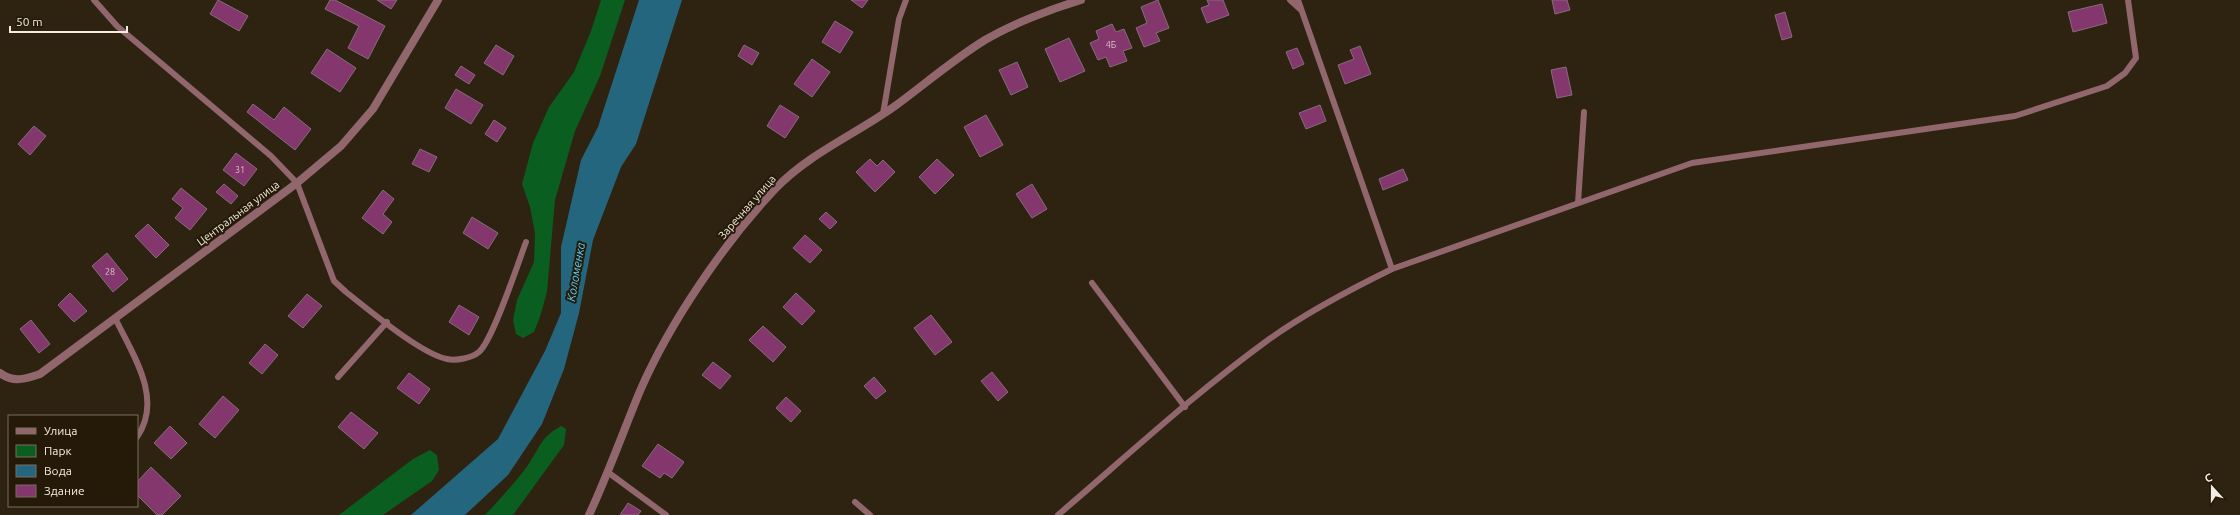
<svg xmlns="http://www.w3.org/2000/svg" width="2240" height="515" viewBox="0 0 2240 515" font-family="Ubuntu,sans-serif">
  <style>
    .green { fill: #0a5e20 }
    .water { fill: #25667f }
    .building { fill: #84376d; stroke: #846d7b }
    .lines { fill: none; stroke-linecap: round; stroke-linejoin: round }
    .service { stroke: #91666c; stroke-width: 6 }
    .minor { stroke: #91666c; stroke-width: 8 }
    .labels { text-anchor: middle; stroke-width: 4; stroke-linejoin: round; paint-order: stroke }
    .number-label { font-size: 9px; fill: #d8c0c4 }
    .street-label { font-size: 11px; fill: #f4ede1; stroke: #251a08 }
    .water-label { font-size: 12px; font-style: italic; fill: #56d0fd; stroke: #251a08 }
  </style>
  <rect width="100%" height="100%" fill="#2e2311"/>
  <path class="green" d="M601,0H625L600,76L575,131L555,200L547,292L540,317L534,332L523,338L516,334L513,320L517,300L534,262L535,233L530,207L522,184L533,143L549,107L574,72L591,31Z
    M561,426L566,429L564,445L513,515H485C500,499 515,483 528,465C541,446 540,438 561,426Z
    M430,450L437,455L439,470L432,481L383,515H339L413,459Z"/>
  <path class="water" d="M639,0H682L636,144L621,167L593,240L579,313L564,369L542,424L508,475L465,515H411L498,439L545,351L561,313V247L581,160L598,127Z"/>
  <path class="building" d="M218,0L248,16L239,31L210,14Z
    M330,0H335L385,26L368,59L348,48L359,26L325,9Z
    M377,0H397L391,9Z
    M851,0H868L862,8Z
    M1158,0L1169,28L1156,33L1160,41L1144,47L1136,28L1147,23L1141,7Z
    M1207,0H1223L1229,15L1207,23L1201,8L1209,5Z
    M1552,0H1567L1570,10L1555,14Z
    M2102,4L2107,23L2073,32L2068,12Z
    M1785,12L1792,37L1782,40L1775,15Z
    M835,21L853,32L840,53L822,42Z
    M1112,24L1116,32L1124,29L1132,48L1123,51L1127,61L1110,67L1106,57L1098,60L1090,43L1099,39L1096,31Z
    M1069,38L1085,71L1060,82L1045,49Z
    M496,45L514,56L503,75L484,63Z
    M744,45L759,53L752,65L738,56Z
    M1360,46L1371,74L1345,84L1338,65L1354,59L1350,50Z
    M1297,48L1304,64L1293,69L1286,52Z
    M327,49L356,68L340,92L311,73Z
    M812,59L830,72L812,97L794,84Z
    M1017,62L1028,87L1011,95L999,70Z
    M461,66L475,75L469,84L455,75Z
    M1566,67L1572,95L1557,98L1551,70Z
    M456,89L483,105L471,124L445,108Z
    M253,104L274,120L284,107L311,129L295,150L247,112Z
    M780,105L799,117L785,138L767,126Z
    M1320,105L1326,121L1306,129L1299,113Z
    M986,115L1003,145L980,157L964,127Z
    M494,120L506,128L497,142L485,134Z
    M34,126L46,136L30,155L18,144Z
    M420,149L437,157L429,172L412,164Z
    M236,153L257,169L244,186L223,170Z
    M870,159L877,166L883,160L895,172L875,192L856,172Z
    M937,159L954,175L935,194L919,177Z
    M1403,169L1408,180L1383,190L1379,179Z
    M224,184L238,196L231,204L216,192Z
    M1032,184L1047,209L1032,218L1016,194Z
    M181,188L207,209L190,230L175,218L183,208L172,199Z
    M383,190L394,199L383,214L392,222L383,234L362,218Z
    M826,212L837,222L830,229L819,219Z
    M472,217L498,233L488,249L463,233Z
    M148,224L169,245L156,258L135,236Z
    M805,235L822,250L810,263L793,248Z
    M107,253L128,279L113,292L92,266Z
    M70,293L87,311L74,322L58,305Z
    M796,293L815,311L802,325L783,307Z
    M307,294L322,306L303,328L288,316Z
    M459,305L479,317L469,335L449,322Z
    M931,315L952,342L935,355L914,328Z
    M31,320L50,344L39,353L20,329Z
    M763,326L786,347L773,362L749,340Z
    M265,344L278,355L262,374L249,363Z
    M713,362L731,376L720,389L702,375Z
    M992,372L1008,392L998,401L981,381Z
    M409,373L430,389L419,404L397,388Z
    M874,377L886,391L876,399L864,386Z
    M223,396L239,410L215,438L199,424Z
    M786,397L801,411L791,422L776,408Z
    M351,412L378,433L364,449L338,427Z
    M170,426L187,443L171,459L154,443Z
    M658,444L684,462L672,478L664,473L660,478L642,466Z
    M151,467L181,496L162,515H157L137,495V482Z
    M628,503L641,511L638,515H620Z"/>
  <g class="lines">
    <path class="service" d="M94,0L117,26L271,156L297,183L334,281L346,292C369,310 421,354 447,359C456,361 472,358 479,352C493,340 518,263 526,242
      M1290,0L1301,10
      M1298,0L1392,269L1692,163L2015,116L2107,86L2125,73L2136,58L2128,0
      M883,114L899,19L906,0
      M1578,203L1584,112
      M1092,283L1185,407
      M115,318C132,353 164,399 137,437
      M338,377L387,322
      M609,473L666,515
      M855,502L870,515
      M1058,515C1127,456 1195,393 1268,340C1307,312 1349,290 1392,269"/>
    <path class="minor" d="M0,373C13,383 26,379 40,374L297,183L341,146L373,109L438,0
      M589,515C608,474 623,432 640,391C670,322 724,243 776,188C810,153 856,134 895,106C925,84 954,59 985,40C1012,24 1051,9 1081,0"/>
  </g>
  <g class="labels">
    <g class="number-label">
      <text x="1111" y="48">4Б</text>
      <text x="240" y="173">31</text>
      <text x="110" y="275">28</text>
    </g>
    <g class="street-label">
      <text transform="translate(747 207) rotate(-49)" y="4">Заречная улица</text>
      <text transform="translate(238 213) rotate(-37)" y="4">Центральная улица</text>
    </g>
    <g class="water-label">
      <text transform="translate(576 272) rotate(-80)" y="4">Коломенка</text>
    </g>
  </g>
  <rect x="8" y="415" width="130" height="92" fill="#251a08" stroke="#786e5f"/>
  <rect x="16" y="428" width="20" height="6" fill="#91666c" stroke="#786e5f"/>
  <text x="44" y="435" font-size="12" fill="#f4ede1">Улица</text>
  <rect x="16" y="445" width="20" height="12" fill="#0a5e20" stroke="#786e5f"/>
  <text x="44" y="455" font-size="12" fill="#f4ede1">Парк</text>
  <rect x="16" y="465" width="20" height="12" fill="#25667f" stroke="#786e5f"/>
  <text x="44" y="475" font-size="12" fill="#f4ede1">Вода</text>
  <rect x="16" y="485" width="20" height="12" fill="#84376d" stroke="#786e5f"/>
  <text x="44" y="495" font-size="12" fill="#f4ede1">Здание</text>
  <g transform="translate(2212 487) rotate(339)" stroke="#251a08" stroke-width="3" paint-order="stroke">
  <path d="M0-3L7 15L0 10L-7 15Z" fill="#f4ede1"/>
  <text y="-6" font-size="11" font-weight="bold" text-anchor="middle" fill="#f4ede1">С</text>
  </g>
  <path d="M10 26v6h117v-6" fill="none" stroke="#f4ede1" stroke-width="2"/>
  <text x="16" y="26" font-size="12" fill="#f4ede1" stroke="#251a08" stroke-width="3" paint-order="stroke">50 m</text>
</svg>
